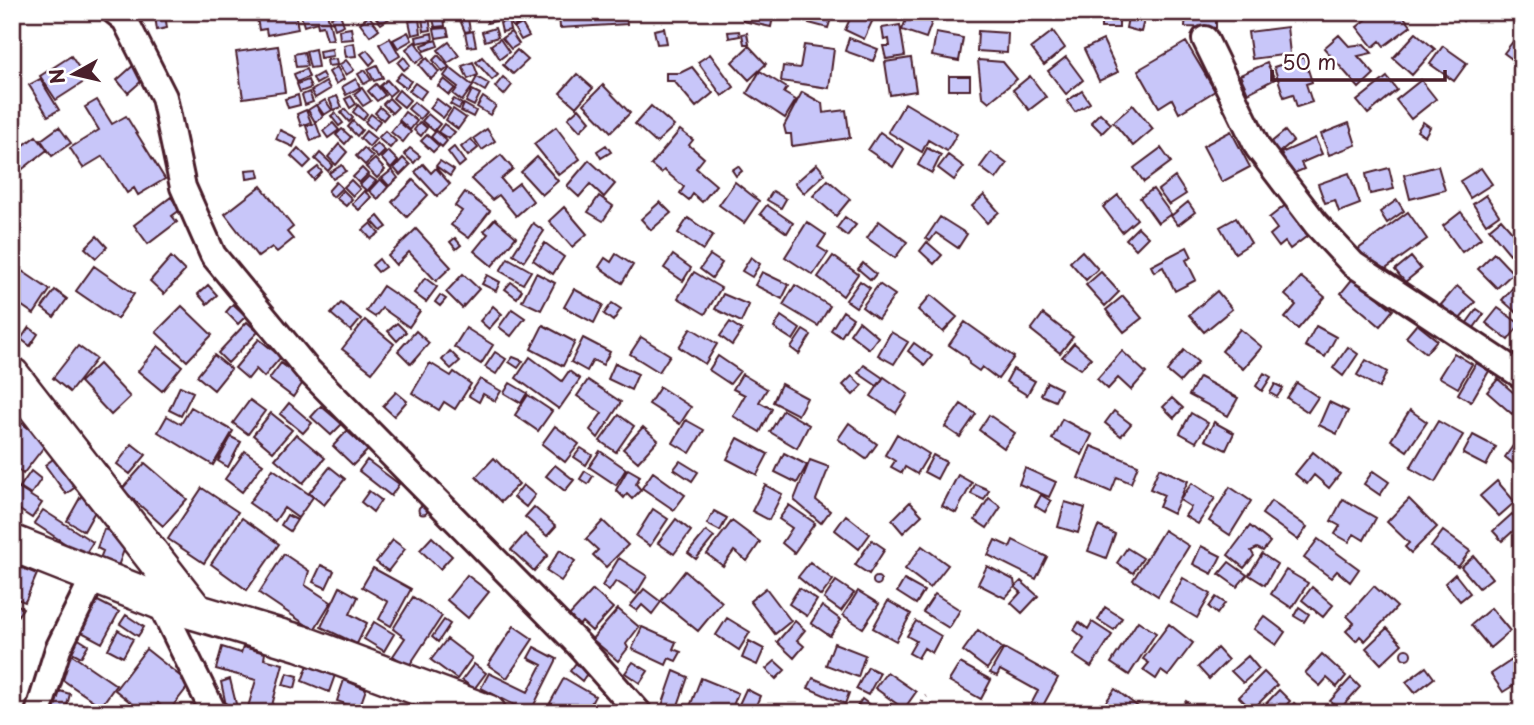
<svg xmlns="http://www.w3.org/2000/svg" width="1534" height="725" viewBox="0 0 1534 725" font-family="'Playpen Sans',sans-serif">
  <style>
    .building { fill: #c8c6f9; stroke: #4a1f2b; stroke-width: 2 }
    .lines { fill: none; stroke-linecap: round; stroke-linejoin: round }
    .street-casing { stroke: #4a1f2b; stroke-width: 30 }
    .secondary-casing { stroke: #4a1f2b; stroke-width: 40 }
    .path { stroke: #4a1f2b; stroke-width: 4.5; stroke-dasharray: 2 5; stroke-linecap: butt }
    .street { stroke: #fff; stroke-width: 24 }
    .secondary { stroke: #fff; stroke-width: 35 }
  </style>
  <rect width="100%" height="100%" fill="#fff"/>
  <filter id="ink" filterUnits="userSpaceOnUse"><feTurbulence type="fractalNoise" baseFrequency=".0143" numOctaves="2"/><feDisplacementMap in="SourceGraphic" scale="14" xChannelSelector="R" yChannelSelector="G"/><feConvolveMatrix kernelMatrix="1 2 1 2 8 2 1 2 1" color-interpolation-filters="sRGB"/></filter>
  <g filter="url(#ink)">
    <path class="building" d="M256,12H295L298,29L267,35L266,29L259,30Z
      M300,12H327L333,39L327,40L323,26L318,27L317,22L304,26Z
      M375,12H385L390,18L381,24L373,14Z
      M504,12H519L524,20L513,27Z
      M559,12H626L627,24L560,28Z
      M745,12H774L771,27L743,21Z
      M812,12H833L828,28L809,23Z
      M853,12L876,13L864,39L845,30Z
      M909,12L934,16L926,38L902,30Z
      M995,12H1022L1018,22Z
      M1129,12H1146L1141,32L1126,28Z
      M1376,12H1400L1411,26L1384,46L1380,41L1373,47L1357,27Z
      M1460,12H1469L1470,13L1463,21L1457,15Z
      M1186,13L1216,14V28L1185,27Z
      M165,14L167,28L157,30L155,16Z
      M340,14L344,25L335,29L331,17Z
      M500,14V20L487,23L486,16Z
      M1101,14H1119V28H1101Z
      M369,16L379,29L370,36L360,23Z
      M429,17L431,30L424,31L422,18Z
      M444,18L445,26L435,27L433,19Z
      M468,18L470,31L465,32L460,20Z
      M419,19L421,33L412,35L409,21Z
      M508,21L510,30L502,32L500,23Z
      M522,24L529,36L521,40L514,28Z
      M900,25L905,56L886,59L883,46H890L889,39L884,40L882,28Z
      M1287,27L1290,54L1252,59L1248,32Z
      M351,28L353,39L340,40L339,30Z
      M447,28L449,36L436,38L434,29Z
      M495,28L498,37L485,41L482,32Z
      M664,28L667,43L657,44L654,30Z
      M1522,30V63L1520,65L1504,53Z
      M473,31L476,46L468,47L465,33Z
      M739,31L740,36L729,38L728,32Z
      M978,31L1008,33L1007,53L977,51Z
      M1053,31L1065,48L1044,65L1031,48Z
      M408,32L412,40L398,48L393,40Z
      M511,32L519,44L511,49L502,38Z
      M432,33L433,40L417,43L416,37Z
      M747,33L749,44H744L742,34Z
      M936,33L963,38L959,61L932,56Z
      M1416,33L1435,49L1412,75L1393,58Z
      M1339,35L1349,46L1364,44L1372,53L1358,56L1374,74L1359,88L1324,48Z
      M390,38L400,56L390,62L379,44Z
      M849,38L878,49L873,61L845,51Z
      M500,39L509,52L500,59L491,45Z
      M436,40L438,46L424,51L422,45Z
      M1103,40L1118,72L1099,81L1084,49Z
      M415,42L425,56L416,63L406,49Z
      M449,42L459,56L448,63L438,50Z
      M1186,42L1215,91L1179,113L1172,99L1159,107L1138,70Z
      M354,43L356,56L346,57L344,45Z
      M804,45L834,49L829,88L781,81L783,66L800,68Z
      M278,46L285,92L243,98L236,52Z
      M749,46L766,64L749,80L732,62Z
      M1443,46L1467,63L1454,81L1430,64Z
      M315,49L318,67L310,68L306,51Z
      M332,49L333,56L320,58L319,51Z
      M367,50L375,60L370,65L361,54Z
      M517,50L528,60L513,74L503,65Z
      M304,52L307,66L296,67L294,54Z
      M710,54L734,87L722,96L698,62Z
      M438,55L449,67L443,72L433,60Z
      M71,56L87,80L56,100L40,76Z
      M404,57L410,65L404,70L398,63Z
      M482,57L498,75L492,80L476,62Z
      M1066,57L1083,80L1066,94L1048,71Z
      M1304,57L1312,82L1306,84L1312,102L1297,107L1293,94L1284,97L1274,67Z
      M427,58L439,72L431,79L419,65Z
      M911,58L916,91L890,95L885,62Z
      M336,59L337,65L328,66L327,60Z
      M346,60L354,70L346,75L339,65Z
      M978,60L1003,62L1017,79L989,102L982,96Z
      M473,62L478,75L468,79L462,66Z
      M1267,63L1275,79L1248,93L1240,75Z
      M135,64L146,77L128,93L117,80Z
      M377,65L383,78L374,81L368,69Z
      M337,67L344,79L336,84L329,72Z
      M692,67L713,93L696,107L674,81H666V73H680Z
      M450,68L473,86L462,101L453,94L458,87L444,76Z
      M306,69L309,77L297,82L294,74Z
      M365,70L371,80L364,84L358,74Z
      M760,71L787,88L784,93L796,100L785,118L747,93Z
      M322,73L325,79L316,84L313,78Z
      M401,73L411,81L406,88L395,80Z
      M577,74L593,88L576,107L560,93Z
      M949,76H970V90H949Z
      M1030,76L1046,97L1029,110L1013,90Z
      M477,77L489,84L485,91L473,84Z
      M503,77L512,85L504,95L495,87Z
      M1387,77L1397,90L1368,114L1357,101Z
      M40,79L59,110L48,116L29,85Z
      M356,79L360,87L346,95L342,87Z
      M444,79L455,88L449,95L438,86Z
      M308,80L311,88L300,92L297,84Z
      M387,80L396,90L389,96L380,86Z
      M1421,80L1436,99L1411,119L1396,100Z
      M326,82L330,89L315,98L311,91Z
      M415,83L426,91L420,99L409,91Z
      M376,84L385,95L377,101L368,91Z
      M603,85L630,113L611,132L584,104Z
      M362,88L371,101L363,106L354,94Z
      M399,90L410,100L404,107L393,98Z
      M472,90L480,94L474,106L466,102Z
      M1082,91L1090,103L1075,112L1067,101Z
      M309,92L313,102L305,105L302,95Z
      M802,92L822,103L823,113L846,110L850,138L792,146L791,134H786L784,126Z
      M298,95L300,105L288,108L285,99Z
      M337,96L342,107L334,110L329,99Z
      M351,96L356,104L350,108L345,99Z
      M483,97L496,106L490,115L477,107Z
      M389,98L398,107L392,113L383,104Z
      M437,99L450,109L443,118L430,108Z
      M454,99L462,104L459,109L450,104Z
      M97,100L112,124L126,116L165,179L138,195L134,188L127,193L103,156L83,168L70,148L99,130L85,107Z
      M325,100L332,110L324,115L317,105Z
      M414,102L426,112L420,119L408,109Z
      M905,103L957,134L947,151L928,140L922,152L888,132Z
      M464,104L476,111L473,117L461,111Z
      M316,105L323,117L315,122L308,110Z
      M358,105L367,114L363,120L353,112Z
      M1133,105L1153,129L1133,146L1113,122Z
      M651,106L674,126L656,143L635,124Z
      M380,107L388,114L383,120L375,113Z
      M579,108L590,121L580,131L568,118Z
      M345,109L353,118L349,122L341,113Z
      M453,109L466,118L458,129L446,120Z
      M306,110L311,122L301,126L297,114Z
      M405,112L417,121L410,130L399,120Z
      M335,113L343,123L339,126L331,116Z
      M1100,113L1111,124L1102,133L1091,122Z
      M371,114L380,121L374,130L365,122Z
      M428,114L440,124L434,131L422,121Z
      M353,121L362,130L357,136L348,127Z
      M399,122L411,132L403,142L391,132Z
      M420,122L427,128L421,136L414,130Z
      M1423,122L1430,127L1425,136L1417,131Z
      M316,123L321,137L311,141L306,126Z
      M333,123L339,130L328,138L323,131Z
      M1349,123L1356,145L1329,155L1321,134Z
      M444,124L455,132L449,139L438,132Z
      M59,127L71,143L52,156L41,140Z
      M556,127L580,159L559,175L534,144Z
      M342,129L351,137L345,144L336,135Z
      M487,129L495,141L482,150L474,138Z
      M280,130L297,138L293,147L276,139Z
      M680,130L693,140L689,145L704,158L696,168L716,185L702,202L693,194L689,200L680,193L684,187L664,170L661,173L651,165Z
      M366,131L376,139L369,147L360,138Z
      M385,131L396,141L390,148L378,138Z
      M436,131L447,141L442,147L431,137Z
      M1231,131L1250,167L1222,182L1203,146Z
      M1285,131L1293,141L1276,155L1268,145Z
      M880,132L904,149L893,167L868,150Z
      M427,135L439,146L433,152L421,141Z
      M36,136L47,150L15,175L12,154Z
      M1315,138L1322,154L1301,163L1304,169L1290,175L1281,153Z
      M471,139L478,148L468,156L461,147Z
      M377,143L385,151L378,158L370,150Z
      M339,144L347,152L336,165L328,157Z
      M606,145L611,152L601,158L597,151Z
      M454,147L465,162L459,167L448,152Z
      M298,148L311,161L304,168L291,156Z
      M364,148L373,157L365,165L356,156Z
      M410,148L420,156L414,163L404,154Z
      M927,148L941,155L932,173L918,165Z
      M1161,148L1171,162L1144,182L1134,168Z
      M388,151L398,161L391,169L381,158Z
      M991,152L1007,164L996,179L980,167Z
      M320,153L333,165L328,171L315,159Z
      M501,155L513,169L501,179L510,190L519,183L533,201L516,216L499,195L492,200L471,179Z
      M948,155L964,167L954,180L938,168Z
      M537,157L558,181L542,195L521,172Z
      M403,158L410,165L400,175L394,168Z
      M375,159L385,170L377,178L366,167Z
      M589,160L615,184L604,197L590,184L579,197L567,186Z
      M440,161L454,170L450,176L436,166Z
      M423,164L431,173L436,168L450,184L437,196L415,172Z
      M817,164L825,174L804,193L795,183Z
      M342,165L346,171L333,179L329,173Z
      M738,166L742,171L736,176L732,170Z
      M1438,166L1445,190L1410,199L1404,175Z
      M318,167L322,172L314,180L309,174Z
      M362,168L368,174L359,183L353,177Z
      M1389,168L1394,189L1370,194L1366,174Z
      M1481,168L1492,184L1470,198L1460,181Z
      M258,169L260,177L247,179L246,170Z
      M392,170L398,178L389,186L382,178Z
      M1349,173L1360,204L1339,212L1335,200L1325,203L1318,184Z
      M369,176L376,181L367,191L360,185Z
      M1175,177L1186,194L1169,205L1158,190Z
      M380,179L388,187L378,199L369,191Z
      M351,180L360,189L353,196L344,187Z
      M413,180L428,195L407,217L392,202Z
      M828,180L850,199L836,216L813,196Z
      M336,182L342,188L333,197L328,191Z
      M735,182L759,201L744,223L719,205Z
      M261,186L293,227L287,232L293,239L277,252L272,247L258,257L225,214Z
      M1153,189L1171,214L1158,223L1140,198Z
      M343,190L352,199L346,206L336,198Z
      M364,191L371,197L359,210L352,204Z
      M773,191L786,199L781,208L767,200Z
      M465,192L490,211L469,238L451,225L462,211L455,206Z
      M984,195L999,212L987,223L972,206Z
      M1118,195L1137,219L1122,232L1103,207Z
      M1486,195L1499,215L1486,224L1473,204Z
      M599,196L613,206L603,221L588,212Z
      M171,197L180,210L172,216L177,222L148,244L134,225Z
      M1397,200L1404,211L1387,223L1380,212Z
      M660,202L671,213L651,230L641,219Z
      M1188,202L1195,212L1178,225L1171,216Z
      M1287,204L1310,234L1290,249L1285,242L1279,247L1270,235L1277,229L1269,218Z
      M767,205L793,223L787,233L760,214Z
      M564,207L587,234L572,247L549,221Z
      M1408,212L1427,239L1376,276L1357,250Z
      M1461,212L1481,238L1462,252L1443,226Z
      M378,216L387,227L381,231L372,221Z
      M845,217L856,225L847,236L837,228Z
      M940,217L967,234L958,248L936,233L930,241L926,238Z
      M688,218L713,235L703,250L678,233Z
      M1236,218L1251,243L1235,253L1220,227Z
      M495,219L516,237L492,266L474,251L488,234L484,231Z
      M1501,219L1522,243L1510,254L1489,229Z
      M879,221L907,242L895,258L867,238Z
      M807,222L826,235L818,247L828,253L813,275L785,257Z
      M371,223L379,233L371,239L363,230Z
      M533,223L544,231L524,261L513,254Z
      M1138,227L1148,237L1136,249L1126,239Z
      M416,229L451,267L436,281L409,252L396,265L388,256Z
      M97,236L107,247L96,258L85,248Z
      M455,238L461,245L456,249L450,242Z
      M927,242L942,255L934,264L920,251Z
      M545,243L564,257L553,274L533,260Z
      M1187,247L1192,257L1186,260L1196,280L1175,291L1163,267L1154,272L1151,266Z
      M1082,251L1098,269L1086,280L1070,262Z
      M1494,253L1513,273L1497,288L1478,269Z
      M616,254L633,265L622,283L599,267L605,258L611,262Z
      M673,255L691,268L683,281L664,268Z
      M710,255L722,263L712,278L700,269Z
      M833,256L858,274L843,296L818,277Z
      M171,257L185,271L164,294L150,281Z
      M751,257L760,264L752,277L742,271Z
      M1411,257L1421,269L1405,282L1395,270Z
      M508,258L531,271L523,284L500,271Z
      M379,259L385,267L378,272L372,265Z
      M863,263L876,274L871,280L858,269Z
      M94,266L134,294L117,319L76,291Z
      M22,271L50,290L34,314L12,299V285Z
      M694,272L721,288L705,314L678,298Z
      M762,272L789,285L782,299L755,285Z
      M1101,272L1119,292L1105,306L1086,285Z
      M536,273L555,283L541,310L522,301Z
      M463,274L479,289L462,308L446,292Z
      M487,275L500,282L496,291L482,284Z
      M1301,277L1325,297L1298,329L1285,318L1296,305L1285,295Z
      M1354,277L1393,310L1380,326L1341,293Z
      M425,278L437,287L426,302L414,293Z
      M860,281L870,288L856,307L846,300Z
      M511,282L522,290L517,298L505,289Z
      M879,284L895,295L878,319L862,307Z
      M1516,284L1522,288V310L1518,314L1502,300Z
      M208,285L217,295L207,304L198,294Z
      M795,285L830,306L818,326L783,305Z
      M383,286L420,311L409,327L382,308L375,317L366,311Z
      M1457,286L1475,302L1458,321L1440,306Z
      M574,289L603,305L594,323L564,307Z
      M55,290L67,299L54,317L42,308Z
      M1217,291L1232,309L1204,332L1189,315Z
      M723,294L749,305L741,322L715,309Z
      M440,295L446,299L440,306L435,302Z
      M931,295L957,317L943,332L918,310Z
      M1123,296L1142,318L1124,332L1106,310Z
      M341,303L361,319L351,331L331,314Z
      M612,303L621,309L613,321L604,314Z
      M233,304L246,316L238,324L226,312Z
      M182,306L212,335L187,361L156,332Z
      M493,306L502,314L489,329L480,321Z
      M1498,308L1520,324L1508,340L1486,323Z
      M512,309L525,318L511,336L499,327Z
      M1477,309L1484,314L1470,333L1463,328Z
      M843,311L853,318L841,337L831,330Z
      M1043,314L1073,337L1060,353L1031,330Z
      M781,316L800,329L793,340L774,328Z
      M365,320L394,344L372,372L342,349Z
      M859,321L878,337L869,349L850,334Z
      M247,322L258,332L228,363L218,353Z
      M730,322L742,330L732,345L720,336Z
      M965,322L1014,357L998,379L982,367L979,371L969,364L968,358L949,345Z
      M397,323L406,332L397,341L388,331Z
      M1417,324L1437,340L1426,353L1406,337Z
      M543,325L575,342L563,366L531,349Z
      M1316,326L1336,337L1325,357L1305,346Z
      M29,327L38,334L30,346L21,339Z
      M466,328L493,345L481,364L454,347Z
      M691,328L717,344L705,364L679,347Z
      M1240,329L1262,347L1243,369L1222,351Z
      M803,330L811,335L799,354L791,348Z
      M416,331L429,343L411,364L398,351Z
      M891,332L908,342L894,364L878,355Z
      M641,337L670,355L659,372L630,354Z
      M583,338L610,352L603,365L593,360L587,371L571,362Z
      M259,339L281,357L264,377L256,369L248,379L235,368Z
      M914,343L932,356L925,365L908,351Z
      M1074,343L1091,358L1081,369L1062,357Z
      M78,346L96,359L70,392L53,378Z
      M158,346L182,366L162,391L138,371Z
      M1348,347L1358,354L1343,376L1333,368Z
      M1184,350L1198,362L1180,382L1167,371Z
      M450,351L460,361L451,369L442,360Z
      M1122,351L1146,373L1131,390L1118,378L1108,389L1097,379Z
      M495,352L506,359L496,374L485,367Z
      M1454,353L1472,364L1458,388L1439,377Z
      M214,355L231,369L214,390L197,376Z
      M718,356L740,371L730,384L709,370Z
      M513,357L523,361L518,368L509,362Z
      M530,357L562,381L569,371L580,379L559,409L516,378Z
      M1366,360L1387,372L1379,388L1357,375Z
      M281,363L304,381L293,397L269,379Z
      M430,363L451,376L454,372L471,384L455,409L444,402L439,410L412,393Z
      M615,363L638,374L631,390L608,379Z
      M1476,363L1489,371L1471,402L1458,394Z
      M99,364L130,397L111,415L80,382Z
      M864,365L883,378L877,386L858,373Z
      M1013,369L1035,381L1027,395L1006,382Z
      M1264,373L1271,377L1262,391L1256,386Z
      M742,374L767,389L759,402L772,409L760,432L733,416L745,395L733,389Z
      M852,376L862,386L853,395L843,385Z
      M884,377L908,394L896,413L871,396Z
      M1199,377L1238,398L1228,416L1189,395Z
      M480,379L501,391L495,401L483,394L479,402L469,396Z
      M1498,379L1522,400L1512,414L1487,392Z
      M588,380L621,402L598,438L590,430L602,413L577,396Z
      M1047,382L1061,389L1055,401L1041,395Z
      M510,383L527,393L521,403L504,393Z
      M1297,383L1318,397L1308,412L1287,398Z
      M781,384L807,398L798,415L773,402Z
      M1275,384L1283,388L1277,397L1270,393Z
      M180,386L193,392L181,416L169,410Z
      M660,387L691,407L680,424L649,404Z
      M396,392L407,401L394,416L383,406Z
      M528,395L552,411L538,431L515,415Z
      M1172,398L1183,408L1174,418L1163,407Z
      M250,400L265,411L248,434L233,423Z
      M1329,402L1348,411L1337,434L1319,425Z
      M289,403L312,423L303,433L280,414Z
      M961,404L976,414L960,437L945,427Z
      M321,406L342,424L331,435L311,417Z
      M191,407L233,431L213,465L158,432L167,416L181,424Z
      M783,410L809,425L797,448L770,432Z
      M1410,410L1427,422L1407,451L1391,440Z
      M1114,411L1131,424L1121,436L1105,423Z
      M271,413L292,430L273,452L253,435Z
      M1191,413L1208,423L1196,442L1180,433Z
      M619,415L634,426L616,452L600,441Z
      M989,415L1015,433L1004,448L979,430Z
      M1062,419L1092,435L1082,455L1052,439Z
      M686,420L704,430L690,453L673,443Z
      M19,421L47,443L23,474L15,467L12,470V429Z
      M1438,421L1463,435L1435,482L1410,468Z
      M1214,422L1234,433L1226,450L1205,440Z
      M849,423L877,444L866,459L838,439Z
      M555,426L579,444L565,462L542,444Z
      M643,427L658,440L638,462L623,449Z
      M347,431L368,450L353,465L333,446Z
      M296,434L325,458L303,483L275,459Z
      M897,434L929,454L917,474L905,467L902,473L891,467L895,461L885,455Z
      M1473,435L1496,447L1486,466L1463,454Z
      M231,437L241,442L228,467L218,461Z
      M738,438L768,454L757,475L727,459Z
      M1517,440L1522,443V463L1519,468L1505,457Z
      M132,444L146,455L130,474L117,464Z
      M1091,446L1138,465L1131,483L1117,477L1111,492L1078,478Z
      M581,448L592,455L586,465L574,457Z
      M245,451L263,464L242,492L225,479Z
      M600,451L626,469L616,485L589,467Z
      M1313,452L1340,474L1329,488L1314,475L1307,484L1295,474Z
      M784,453L807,465L797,483L775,472Z
      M60,454L81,483L66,494L45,465Z
      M933,455L946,462L937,479L924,472Z
      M494,458L519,484L501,502L476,477Z
      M367,460L399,484L391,496L359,471Z
      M810,460L829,467L816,500L830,511L821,523L794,500Z
      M680,461L698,472L692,481L674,469Z
      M145,463L187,499L163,526L122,489Z
      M555,465L574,480L565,491L546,476Z
      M330,467L345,479L324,505L309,493Z
      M1025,468L1056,482L1049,497L1019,484Z
      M1159,468L1188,481L1173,514L1159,507L1164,495L1150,489Z
      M273,469L313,497L298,518L284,508L275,521L249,503Z
      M628,469L640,476L636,484L641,490L632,499L627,494L624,498L616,490Z
      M31,471L41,479L31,494L20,487Z
      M585,471L593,476L588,484L580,479Z
      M1373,471L1389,482L1380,495L1364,484Z
      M653,472L685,495L674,510L642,488Z
      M958,475L972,483L956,513L942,506Z
      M1497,481L1515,502L1499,516L1480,496Z
      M1192,483L1215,498L1198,524L1185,516L1191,507L1180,500Z
      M975,484L989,490L984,500L971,494Z
      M523,485L535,495L526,507L514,497Z
      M765,485L782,494L769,520L752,511Z
      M1230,487L1251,501L1230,535L1209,521Z
      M18,488L42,503L32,518L12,505V497Z
      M202,488L238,512L204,563L168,539Z
      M369,491L381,500L373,512L361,502Z
      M1041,495L1051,501L1045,512L1035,506Z
      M81,496L98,506L84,531L67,521Z
      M989,498L1001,507L987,528L975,520Z
      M1343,499L1376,518L1364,540L1354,534L1349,542L1335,534L1340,526L1331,521Z
      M1409,499L1437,527L1411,553L1405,547L1409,543L1387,522Z
      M1271,501L1307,527L1298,540L1262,514Z
      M910,502L922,515L903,533L892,520Z
      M1065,502L1085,508L1078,533L1058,527Z
      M789,505L815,523L794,553L782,543L792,528L779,519Z
      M418.5 510a4.5 4.5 0 1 1 9 0a4.5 4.5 0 1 1-9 0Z
      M534,507L556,526L547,536L525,517Z
      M653,509L668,519L650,546L636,536Z
      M43,510L93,542L84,556L34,523Z
      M714,511L727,518L720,531L707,524Z
      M1512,514L1521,524L1502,541L1493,531Z
      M287,515L297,520L290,531L281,525Z
      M846,515L870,534L859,549L835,530Z
      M242,518L279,544L247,590L211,564Z
      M676,519L691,531L674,554L658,543Z
      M603,521L628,545L606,567L593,555L598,550L586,539Z
      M732,521L760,542L747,561L734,551L723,566L707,554Z
      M1098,526L1115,534L1106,558L1088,551Z
      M1250,526L1270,542L1263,551L1257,548L1251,551L1254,556L1244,568L1228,555Z
      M104,529L128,539L117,569L99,561L103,551L97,548Z
      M1164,530L1189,546L1158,596L1133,580Z
      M706,531L714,537L696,559L688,553Z
      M1443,531L1470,551L1458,567L1431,547Z
      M525,534L548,555L534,571L511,550Z
      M432,537L452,556L440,569L420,550Z
      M1318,539L1359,569L1350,582L1337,571L1331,578L1304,558Z
      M393,540L405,549L388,571L376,562Z
      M872,540L885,549L869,574L855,565Z
      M995,540L1010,547L1013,540L1047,557L1036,579L988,555Z
      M922,546L948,565L930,588L905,569Z
      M1201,546L1221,556L1212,574L1193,564Z
      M1127,548L1143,558L1133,573L1117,563Z
      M560,550L575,561L561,581L546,571Z
      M284,554L309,571L305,585L331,602L314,630L259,593Z
      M1262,554L1277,564L1265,585L1249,575Z
      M1474,556L1492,578L1479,588L1461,567Z
      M619,558L647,576L636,594L616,581L609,591L602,586Z
      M810,562L833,580L821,596L798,577Z
      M1229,562L1247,575L1237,587L1219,574Z
      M12,564L37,574L25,602L12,597Z
      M321,565L334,571L326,588L313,582Z
      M987,566L1014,580L1015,587L1005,598L978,584Z
      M373,568L411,589L391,626L379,619L388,602L362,587Z
      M1286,570L1308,583L1292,608L1271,594Z
      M685,571L722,602L698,631L661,601Z
      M1455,574L1470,593L1460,601L1445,583Z
      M467,575L489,592L468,618L447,600Z
      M873 581a4 4 0 1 1 8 0a4 4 0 1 1-8 0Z
      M1183,578L1211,594L1197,618L1170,602Z
      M904,580L924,591L916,604L897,592Z
      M836,581L854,593L841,611L824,599Z
      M1021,581L1038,596L1022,613L1011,603L1021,592L1015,587Z
      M1374,586L1397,607L1365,641L1360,636L1356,641L1346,631L1354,623L1347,616Z
      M340,587L358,597L350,614L367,623L357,644L321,627Z
      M1312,587L1333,605L1323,617L1302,600Z
      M766,588L791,621L775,634L750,601Z
      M799,588L817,600L807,616L789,604Z
      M644,589L661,602L652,614L642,605L637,611L630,606Z
      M593,590L613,608L592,631L582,622L577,628L567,618Z
      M858,591L879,604L863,628L843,615Z
      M935,594L960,610L949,628L923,612Z
      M413,597L442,616L409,666L393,656L405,638L393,629Z
      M1216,597L1225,603L1217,614L1209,607Z
      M92,598L119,612L102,643L76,629Z
      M888,601L911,614L896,641L873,628Z
      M13,602L23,608L12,624V604Z
      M822,606L841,620L830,636L811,623Z
      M1105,607L1122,618L1114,630L1098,620Z
      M1299,607L1309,614L1304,622L1294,616Z
      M1491,608L1510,631L1490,648L1471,625Z
      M618,609L639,627L626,644L628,648L618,661L592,639Z
      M126,615L144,627L138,636L120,624Z
      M1264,616L1285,632L1276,645L1254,629Z
      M727,618L750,632L739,650L716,635Z
      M444,620L450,624L438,642L432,637Z
      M795,621L805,630L797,640L804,646L794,658L777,642Z
      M916,621L941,636L932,653L924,648L918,658L909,653L916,641L907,636Z
      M1138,621L1156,633L1129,675L1111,663Z
      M374,622L394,634L384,651L364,639Z
      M1079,622L1088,629L1092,622L1112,635L1091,667L1073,655L1084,638L1074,630Z
      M1169,624L1193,643L1168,676L1161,671L1156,679L1143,670L1149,663L1143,659Z
      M514,626L533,639L507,678L488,665Z
      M642,627L676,642L673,649L681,652L676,661L669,658L666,665L632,649Z
      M1387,628L1402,644L1381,664L1366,648Z
      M118,630L133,639L123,657L108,649Z
      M978,630L1002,648L987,669L963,651Z
      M77,638L88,645L81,657L70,651Z
      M447,639L472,658L457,679L431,660Z
      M749,641L764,649L757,665L742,658Z
      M834,643L865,655L858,677L826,665Z
      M222,647L241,653L243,647L265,653L264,659L283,664L270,713L248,707L256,680L216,669Z
      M534,647L557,659L530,713L481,688L489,673L528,692L542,665L528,658Z
      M1004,648L1058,678L1039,713L1029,708L1038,691L1000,670L997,676L990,673Z
      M1217,648L1228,660L1209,679L1198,667Z
      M1401 654a5 5 0 1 1 10 0a5 5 0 1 1-10 0Z
      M146,649L190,684L168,712L158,703L151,713H144L115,690Z
      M1322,654L1346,676L1337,687L1327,678L1320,686L1305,673Z
      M72,655L116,685L101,706L57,676Z
      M1248,656L1259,669L1243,683L1231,671Z
      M1515,658L1522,669V680L1503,692L1491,674Z
      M775,661L785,670L776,679L766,669Z
      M633,662L648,671L640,683L625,673Z
      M576,663L588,672L582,681L570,671Z
      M960,663L991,680L981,699L949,681Z
      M474,664L486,673L474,689L462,680Z
      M308,665L335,675L329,692L302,681Z
      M868,667L880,673L868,695L856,689Z
      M1426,667L1434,678L1415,693L1406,682Z
      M674,671L688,677L676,711L662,706Z
      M887,672L916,692L904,709L875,688Z
      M1264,672L1277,685L1252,710L1239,697Z
      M287,673L298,676L295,688L283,685Z
      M564,678L595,696L586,713H568L550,703Z
      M701,678L738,693L730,713H698L689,709Z
      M813,678L849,693L845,704L808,688Z
      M1351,678L1360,687L1339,710L1330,701Z
      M230,679L237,708L227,710L221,682Z
      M344,680L366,689L359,709L337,701Z
      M746,689L760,696L753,713L736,711Z
      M1115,689L1142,710L1140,713H1098Z
      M1279,690L1290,701L1279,713H1257Z
      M60,691L70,694L65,713H53Z
      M862,699L871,706L866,713L855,710Z
      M1186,701L1203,713H1178Z
      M1294,703L1305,713H1286Z
      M891,704L901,711L900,713H886Z
      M1049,705L1060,713H1044Z
      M281,706L300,709L299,713H280Z
      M398,706L410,713H394Z"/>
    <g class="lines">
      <g class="street-casing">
        <path id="street" d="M115,12L125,20L164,97L183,187L213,255L307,369L578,644L639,713
          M1205,39L1258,148L1316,224L1353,264L1522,376
          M159,601L214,713
          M38,713L58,649L94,576"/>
      </g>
      <g class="secondary-casing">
        <path id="secondary" d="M12,376L196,612
          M12,543L159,601L300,643L488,713"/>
      </g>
      <path class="path" d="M1517,12L1522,16
        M913,713L926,696"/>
      <use href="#street" class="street"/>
      <use href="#secondary" class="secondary"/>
    </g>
  </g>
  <rect width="1534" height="725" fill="none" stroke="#fff" stroke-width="42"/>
  <rect x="21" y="21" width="1492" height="683" fill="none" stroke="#4a1f2b" stroke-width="2.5" filter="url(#ink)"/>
  <g transform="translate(74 74) rotate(262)" stroke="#ffffff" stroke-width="5" paint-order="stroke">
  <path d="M0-5L12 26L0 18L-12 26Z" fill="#4a1f2b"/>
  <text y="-10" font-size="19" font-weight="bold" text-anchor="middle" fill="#4a1f2b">N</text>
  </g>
  <path d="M1272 70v10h173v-10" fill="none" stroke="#4a1f2b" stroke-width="3.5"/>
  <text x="1282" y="70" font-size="21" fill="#4a1f2b" stroke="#ffffff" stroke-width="5" paint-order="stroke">50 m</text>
</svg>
